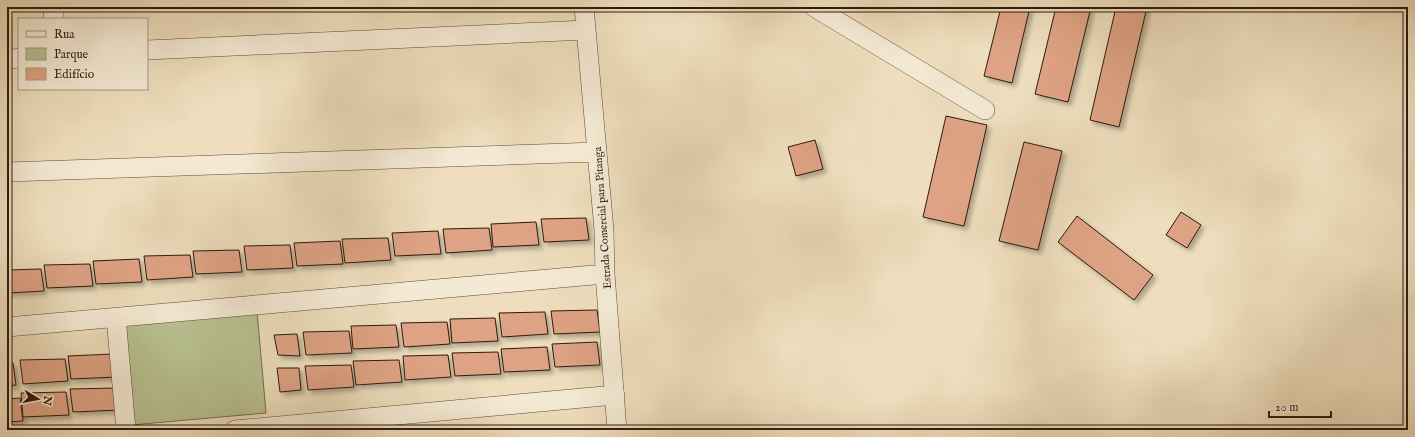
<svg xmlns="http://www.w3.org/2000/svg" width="1415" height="437" viewBox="0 0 1415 437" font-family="'IM FELL English',serif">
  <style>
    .green { fill: #b8c192; stroke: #726e50 }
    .building { fill: #dea384; stroke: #2d1a0f; filter: url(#shadow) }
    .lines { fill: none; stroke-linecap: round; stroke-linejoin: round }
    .street-casing { stroke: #5d4b3a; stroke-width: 20 }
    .street { stroke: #f4ead4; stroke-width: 19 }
    .labels { text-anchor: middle; stroke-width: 3.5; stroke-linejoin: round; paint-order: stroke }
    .street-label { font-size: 11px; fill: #2d1a0f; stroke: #f4ead4 }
  </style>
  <defs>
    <filter id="shadow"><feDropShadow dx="3.5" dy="3.5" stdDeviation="2" flood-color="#0004"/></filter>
  </defs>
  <rect width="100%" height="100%" fill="#eedebd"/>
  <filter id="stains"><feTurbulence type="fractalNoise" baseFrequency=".005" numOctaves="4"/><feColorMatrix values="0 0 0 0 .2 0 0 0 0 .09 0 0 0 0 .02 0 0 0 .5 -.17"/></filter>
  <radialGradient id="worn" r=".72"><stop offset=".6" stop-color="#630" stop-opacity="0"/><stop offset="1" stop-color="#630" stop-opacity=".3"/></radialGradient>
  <path class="green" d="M257,311L266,413L131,425L122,324Z"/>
  <path class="building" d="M1001,7H1030L1012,83L984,76Z
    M1056,7H1091L1068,102L1035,94Z
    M1116,7H1147L1119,127L1090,120Z
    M946,116L987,125L964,226L923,217Z
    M815,140L823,169L796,176L788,147Z
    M1024,142L1062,151L1038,250L999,241Z
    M1181,212L1201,225L1187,248L1166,235Z
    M1077,216L1153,275L1134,300L1058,242Z
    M586,218L589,240L544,242L541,219Z
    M536,222L539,245L493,247L491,224Z
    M489,228L492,250L446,253L443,229Z
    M438,231L441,254L395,256L392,233Z
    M388,238L391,260L345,263L342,239Z
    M340,241L343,264L297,266L294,243Z
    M290,245L293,268L247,270L244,246Z
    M239,250L242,272L196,274L193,251Z
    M190,255L193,277L147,280L144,256Z
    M139,259L142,282L96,284L93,261Z
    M90,264L93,286L47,288L44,265Z
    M41,269L44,291L7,293V270Z
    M597,310L600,332L554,334L551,311Z
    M545,312L548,334L502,337L499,313Z
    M495,318L498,341L452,343L450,319Z
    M447,322L450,344L404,347L401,323Z
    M396,325L399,347L353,349L351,326Z
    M349,331L352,353L306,355L303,332Z
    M297,334L300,356L278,355L274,335Z
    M597,342L600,365L555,367L552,344Z
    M547,347L550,370L504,372L501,349Z
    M498,352L501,374L455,376L452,353Z
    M114,354L117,377L71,379L68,356Z
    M448,355L451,377L405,380L403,356Z
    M65,359L68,381L23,384L20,360Z
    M399,360L402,382L356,385L353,361Z
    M7,363H13L16,385L7,386Z
    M351,365L354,387L308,390L305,366Z
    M277,368H299L301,390L280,392Z
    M116,388L119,410L73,412L70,389Z
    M66,392L69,415L23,417L21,393Z
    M20,398L23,421L7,422V399Z"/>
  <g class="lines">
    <g class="street-casing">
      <path id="street" d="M584,7L604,230L605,274L617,430
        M814,7L985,110
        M53,19L54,7
        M147,50L586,30
        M7,60L19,58
        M7,172L597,152
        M116,317L126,430
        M7,327L605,274
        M235,430L615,395"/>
    </g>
    <use href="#street" class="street"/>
  </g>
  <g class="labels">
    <g class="street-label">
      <text transform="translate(602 218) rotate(-94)" y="4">Estrada Comercial para Pitanga</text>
    </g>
  </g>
  <rect width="1415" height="437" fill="none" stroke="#eedebd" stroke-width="24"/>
  <rect x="8" y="8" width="1399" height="421" fill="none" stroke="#2d1a0f" stroke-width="2"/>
  <rect x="12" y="12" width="1391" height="413" fill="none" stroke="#2d1a0f"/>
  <rect x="18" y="18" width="130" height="72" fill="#f4ead4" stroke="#a49785"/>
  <rect x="26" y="31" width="20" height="6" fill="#f4ead4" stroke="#a49785"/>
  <text x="54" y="38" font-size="12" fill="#2d1a0f">Rua</text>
  <rect x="26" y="48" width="20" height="12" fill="#b8c192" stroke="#a49785"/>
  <text x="54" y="58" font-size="12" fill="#2d1a0f">Parque</text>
  <rect x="26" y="68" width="20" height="12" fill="#dea384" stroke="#a49785"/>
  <text x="54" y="78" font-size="12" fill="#2d1a0f">Edifício</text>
  <g transform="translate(38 399) rotate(100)" stroke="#f4ead4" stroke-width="3" paint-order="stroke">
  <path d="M0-3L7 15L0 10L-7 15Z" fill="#2d1a0f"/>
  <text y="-6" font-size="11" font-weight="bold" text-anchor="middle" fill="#2d1a0f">N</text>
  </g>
  <path d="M1269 411v6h62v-6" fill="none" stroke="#2d1a0f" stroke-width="2"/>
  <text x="1275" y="411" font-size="12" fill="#2d1a0f" stroke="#f4ead4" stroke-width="3" paint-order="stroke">20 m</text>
  <rect width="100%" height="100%" filter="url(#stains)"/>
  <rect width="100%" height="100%" fill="url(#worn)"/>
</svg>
